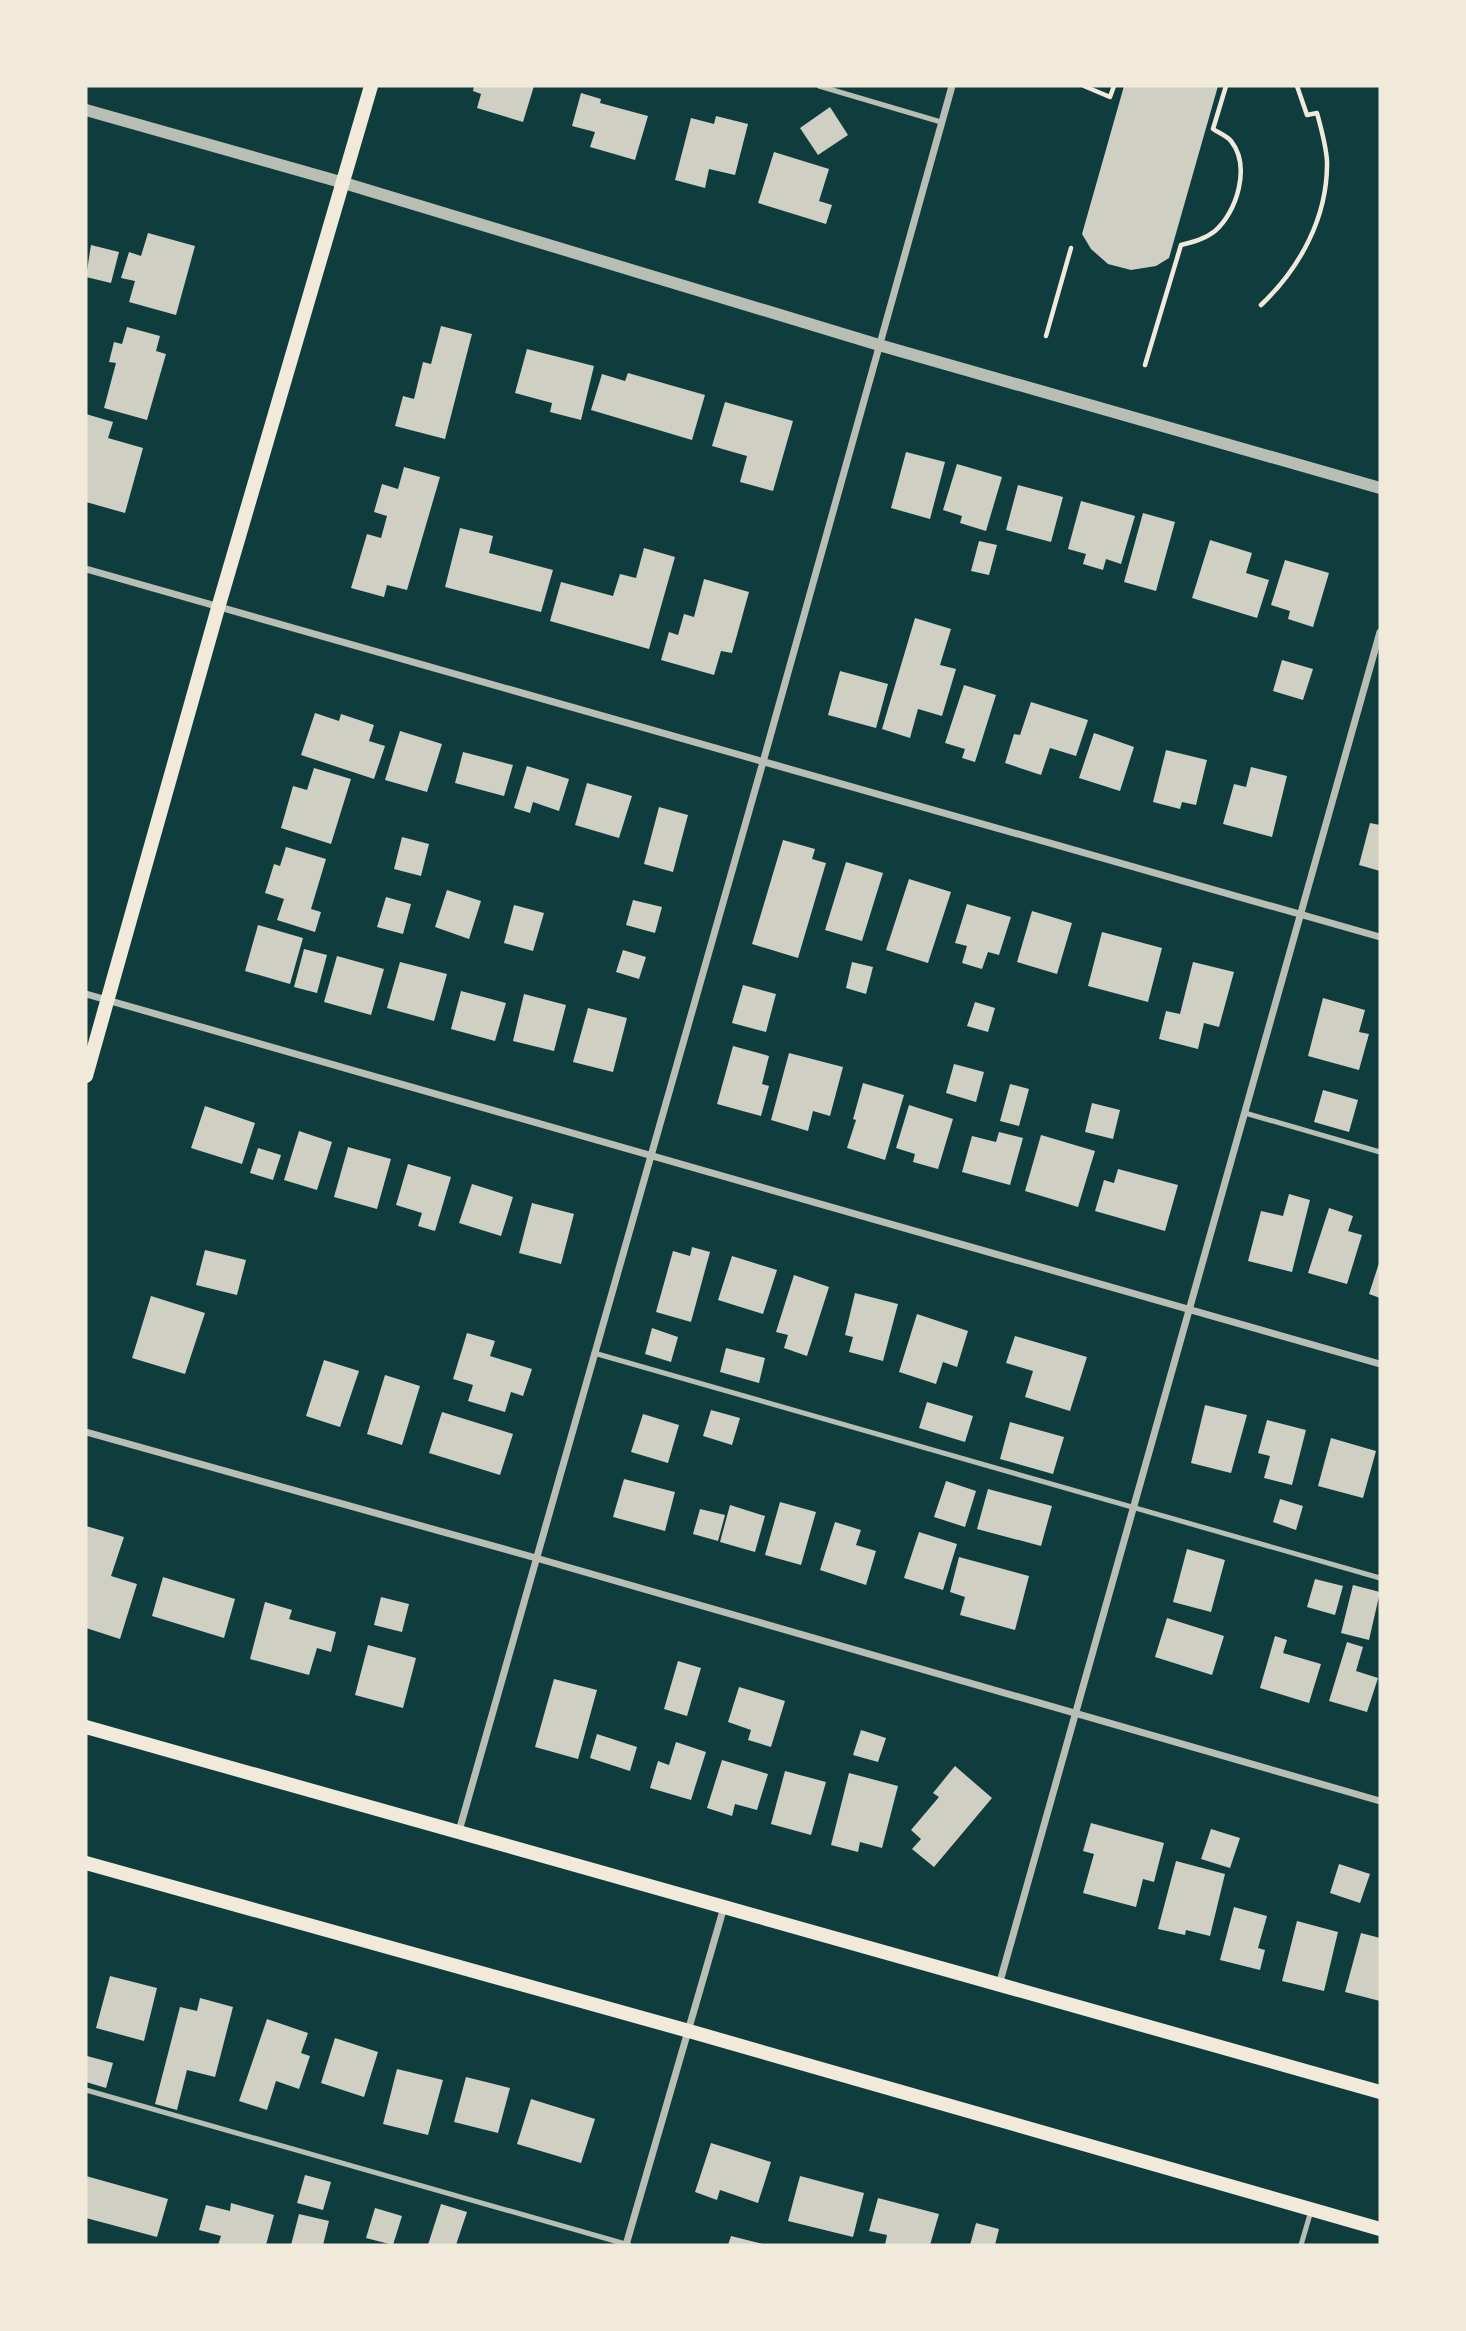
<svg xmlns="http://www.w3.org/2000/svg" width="1466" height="2331" viewBox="0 0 1466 2331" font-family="Signika,sans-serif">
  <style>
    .building { fill: #cfcfc3 }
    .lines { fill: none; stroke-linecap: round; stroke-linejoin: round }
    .path { stroke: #f1e9da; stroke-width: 4.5 }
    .service { stroke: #b8beb3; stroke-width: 5 }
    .minor { stroke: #b8beb3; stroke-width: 7 }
    .tertiary { stroke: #b8beb3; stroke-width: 12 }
    .secondary { stroke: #f1e9da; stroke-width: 14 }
  </style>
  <rect width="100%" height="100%" fill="#0f3d3e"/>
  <path class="building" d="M474,86H534L523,122L477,108L481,94L473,91Z
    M1124,86H1218L1169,258L1156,266L1131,270L1108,264L1091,249L1082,234Z
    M581,93L601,99L600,103L648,116L635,160L590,147L595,132L572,126Z
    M830,107L848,135L818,155L800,128Z
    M716,116L748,124L735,175L709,169L705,188L675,180L691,118L714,124Z
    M774,152L829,169L819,201L832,205L826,224L758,203Z
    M148,233L195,246L176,315L129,302L135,281L121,278L129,252L141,256Z
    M91,245L119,252L111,283L86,277Z
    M441,326L472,334L445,439L395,426L403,396L414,399L423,362L431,364Z
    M127,327L160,336L156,351L166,354L147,420L104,408L116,363L109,362L114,342L122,344Z
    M527,349L594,366L581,420L550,412L552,403L515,393Z
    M628,373L705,395L692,440L591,410L602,374L625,381Z
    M725,402L793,421L773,491L740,482L747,456L712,446Z
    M86,414L113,422L108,438L143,448L125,513L86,502Z
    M906,452L945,462L930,519L891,508Z
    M957,464L1002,477L986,531L960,523L962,516L943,510Z
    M404,467L440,477L407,590L387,585L384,597L351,588L367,534L381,538L387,516L374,512L382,484L398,489Z
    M1018,485L1063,497L1051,542L1006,530Z
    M1081,501L1135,516L1121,564L1106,559L1103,570L1083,564L1086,554L1068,549Z
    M1143,513L1175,522L1156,591L1124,582Z
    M460,528L493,536L489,553L553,570L541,612L445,587Z
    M1210,540L1252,553L1246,573L1269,580L1257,618L1192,598Z
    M979,541L997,545L989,575L971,571Z
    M644,548L675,557L649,649L550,621L561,582L613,596L620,574L636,578Z
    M1285,560L1329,573L1313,627L1288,619L1290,611L1271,605Z
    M704,579L749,592L732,653L721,651L714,675L661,660L669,632L678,635L684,614L694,617Z
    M915,618L951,629L940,665L956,669L942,716L918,709L910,738L882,729Z
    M1282,660L1313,669L1303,700L1273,691Z
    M840,671L888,684L876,728L828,715Z
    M964,685L996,695L975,762L962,758L965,749L945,743Z
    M1031,702L1088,720L1076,756L1050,748L1041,775L1005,763L1014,734L1020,735Z
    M315,713L339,721L341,714L374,725L369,741L385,746L374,779L301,755Z
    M400,731L442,744L427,792L385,780Z
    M1094,733L1134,747L1120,791L1079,778Z
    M1166,750L1207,760L1196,805L1182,802L1180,809L1153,802Z
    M463,752L513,765L504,796L455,783Z
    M527,766L569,779L559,811L533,802L530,813L514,808Z
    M1251,767L1287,776L1272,837L1223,824L1234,784L1246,787Z
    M314,768L351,779L331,844L281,828L293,786L307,790Z
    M587,783L632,796L619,838L575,825Z
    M659,807L688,815L673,872L644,864Z
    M1370,823L1380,825V871L1359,865Z
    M402,837L429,844L421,876L394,869Z
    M783,840L815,849L812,859L826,863L798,958L752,944Z
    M286,847L326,859L311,909L321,912L315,932L277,920L284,899L265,893L274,864L280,866Z
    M846,862L883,873L862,941L825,930Z
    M909,879L951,892L928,963L886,950Z
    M447,890L481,901L469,939L435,927Z
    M386,897L411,904L403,934L377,927Z
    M633,900L662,907L655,933L626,925Z
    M967,904L1011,917L999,955L988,952L982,969L962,963L967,946L955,943Z
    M514,905L544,913L533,951L504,943Z
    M1032,911L1072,923L1057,974L1017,962Z
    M258,925L303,938L290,984L245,971Z
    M1102,932L1162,948L1148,1002L1088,986Z
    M304,949L327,955L317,993L294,987Z
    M623,950L646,957L639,979L616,972Z
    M337,956L384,969L371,1015L324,1002Z
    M400,962L447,974L434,1021L387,1008Z
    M852,962L873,967L866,994L846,988Z
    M1193,962L1234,972L1219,1027L1204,1023L1198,1049L1159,1039L1166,1011L1180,1014Z
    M743,985L776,994L766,1032L732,1023Z
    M461,991L506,1003L495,1041L451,1029Z
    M524,994L566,1005L554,1051L513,1041Z
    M1323,998L1365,1010L1359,1032L1369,1034L1359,1070L1308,1056Z
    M975,1002L995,1008L988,1032L967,1026Z
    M588,1008L627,1018L613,1072L573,1062Z
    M733,1046L769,1056L762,1084L769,1086L761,1116L717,1104Z
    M789,1053L843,1067L830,1116L813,1111L808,1131L771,1120Z
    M954,1064L984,1072L976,1102L946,1093Z
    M863,1083L904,1095L885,1160L847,1148L856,1120L853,1119Z
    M1010,1084L1029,1089L1019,1126L1000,1121Z
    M1323,1090L1358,1100L1349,1132L1314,1122Z
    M1092,1103L1120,1110L1113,1139L1085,1132Z
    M909,1105L953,1119L938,1169L913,1162L915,1154L896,1148Z
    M205,1106L255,1123L242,1164L191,1148Z
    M299,1131L332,1142L317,1190L284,1180Z
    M999,1132L1023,1138L1010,1185L962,1172L972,1136L996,1142Z
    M1041,1135L1095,1151L1078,1207L1025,1191Z
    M348,1147L391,1159L377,1209L334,1197Z
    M258,1148L281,1155L273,1180L250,1173Z
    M408,1164L451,1177L435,1231L418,1226L422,1213L396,1205Z
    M1118,1169L1178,1185L1165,1231L1095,1211L1104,1180L1114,1183Z
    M472,1184L513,1197L501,1236L459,1223Z
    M1289,1194L1310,1200L1292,1272L1248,1261L1261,1211L1283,1216Z
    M532,1203L574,1214L561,1264L519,1253Z
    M1329,1208L1353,1216L1348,1231L1362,1235L1347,1284L1308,1273Z
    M692,1247L710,1252L691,1322L656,1312L673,1251L690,1256Z
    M205,1250L246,1260L237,1295L196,1285Z
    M732,1256L777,1270L763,1314L718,1300Z
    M1380,1260V1298L1369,1294Z
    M794,1275L829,1287L807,1356L784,1348L788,1335L776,1332Z
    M855,1293L898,1304L883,1361L849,1352L853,1337L845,1335Z
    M151,1296L205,1313L185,1374L132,1358Z
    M917,1314L968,1331L957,1367L943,1362L936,1384L899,1372Z
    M652,1328L678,1337L671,1362L645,1354Z
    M467,1333L495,1341L490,1356L532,1369L523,1396L511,1392L505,1412L468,1401L473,1385L453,1379Z
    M1015,1336L1087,1357L1070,1411L1025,1397L1033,1371L1006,1363Z
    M726,1348L765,1358L759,1383L720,1372Z
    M324,1360L359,1371L340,1427L306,1416Z
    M385,1375L420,1386L402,1445L367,1434Z
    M927,1402L973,1416L965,1442L919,1428Z
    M1205,1405L1247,1415L1231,1473L1191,1463Z
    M711,1410L740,1418L732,1445L703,1436Z
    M442,1412L513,1434L500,1475L429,1453Z
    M643,1414L679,1425L668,1463L631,1452Z
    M1267,1420L1306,1430L1292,1485L1264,1478L1270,1456L1258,1453Z
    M1010,1422L1064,1437L1053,1474L1000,1459Z
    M1331,1438L1376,1451L1363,1498L1318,1486Z
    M624,1479L675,1492L665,1531L613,1517Z
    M946,1481L976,1491L965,1527L934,1517Z
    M988,1489L1052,1506L1041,1546L977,1529Z
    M1280,1499L1303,1506L1296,1530L1273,1522Z
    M780,1502L816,1512L801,1565L765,1555Z
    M730,1505L765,1516L755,1552L720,1542Z
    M700,1509L725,1515L718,1541L693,1534Z
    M835,1522L861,1530L856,1545L876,1551L866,1585L820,1570Z
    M86,1526L124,1537L111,1576L137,1584L120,1639L86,1628Z
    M919,1532L957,1544L943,1590L904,1578Z
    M1187,1549L1225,1560L1211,1612L1173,1602Z
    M959,1557L1029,1576L1015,1630L960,1615L965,1597L950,1592Z
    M163,1577L235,1599L224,1638L152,1616Z
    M1315,1579L1343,1586L1335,1615L1307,1607Z
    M1353,1585L1380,1592L1369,1640L1341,1633Z
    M381,1597L409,1604L402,1632L374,1625Z
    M265,1602L292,1610L289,1619L336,1632L331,1652L317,1648L309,1675L250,1659Z
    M1167,1618L1224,1636L1212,1675L1155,1657Z
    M1275,1636L1287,1640L1283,1653L1321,1664L1309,1703L1260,1688Z
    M1347,1642L1363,1647L1356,1671L1378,1678L1367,1712L1329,1701Z
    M368,1645L416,1658L403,1708L355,1695Z
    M678,1661L701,1668L687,1716L664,1709Z
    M554,1679L597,1690L578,1759L535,1747Z
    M739,1687L785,1701L771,1747L748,1740L751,1730L728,1722Z
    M861,1730L886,1738L878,1762L853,1755Z
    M597,1734L637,1747L630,1771L590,1758Z
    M676,1742L706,1752L691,1800L650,1788L658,1761L669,1765Z
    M722,1760L768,1774L757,1810L735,1804L732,1816L707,1808Z
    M955,1766L992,1798L934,1867L912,1849L921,1839L911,1830L939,1797L933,1793Z
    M785,1771L826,1782L811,1835L771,1824Z
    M849,1773L898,1786L882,1848L860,1842L858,1852L831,1845Z
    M1091,1823L1164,1843L1154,1882L1143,1879L1136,1907L1083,1893L1094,1854L1083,1851Z
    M1211,1829L1240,1838L1230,1868L1201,1859Z
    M1176,1861L1225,1874L1210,1936L1186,1930L1185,1935L1158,1929Z
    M1339,1864L1370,1874L1360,1903L1330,1893Z
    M1234,1907L1267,1916L1258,1948L1265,1950L1260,1970L1220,1960Z
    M1297,1921L1338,1932L1324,1991L1282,1981Z
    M1361,1933L1380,1938V2001L1345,1992Z
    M110,1976L157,1988L144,2041L96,2028Z
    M200,1998L233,2007L215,2077L187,2070L177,2110L155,2104L180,2007L197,2011Z
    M267,2019L308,2033L301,2053L310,2056L299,2089L276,2081L267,2110L239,2101Z
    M335,2038L378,2052L364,2097L321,2083Z
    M87,2056L113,2063L106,2088L86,2082Z
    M397,2069L443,2080L428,2135L383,2124Z
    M466,2077L510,2088L498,2133L454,2122Z
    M531,2099L595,2119L581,2163L517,2144Z
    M711,2143L771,2162L758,2203L720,2190L717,2200L695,2192Z
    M305,2175L331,2182L323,2210L297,2203Z
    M86,2176L168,2199L157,2237L86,2218Z
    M800,2176L864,2193L853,2237L788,2221Z
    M878,2198L939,2214L930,2245H885L887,2235L869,2231Z
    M231,2203L274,2215L266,2245H218L221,2236L199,2230L206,2205L230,2211Z
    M441,2204L467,2212L456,2245H428Z
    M375,2208L402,2216L393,2245L366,2238Z
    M299,2214L329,2221L323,2245H291Z
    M976,2223L999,2229L995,2245H970Z
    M731,2236L763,2244V2245H728Z"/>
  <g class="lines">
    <path class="path" d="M1084,86L1110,97L1114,86
      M1261,305C1300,268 1328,217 1327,161C1326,145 1321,128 1317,113L1307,115L1297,86
      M1046,336L1071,248
      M1145,365L1181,245C1193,242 1205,239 1215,231C1237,212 1251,166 1231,141C1227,136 1219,133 1213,129L1226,86"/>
    <path class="service" d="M819,86L941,122
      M1245,1113L1380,1152
      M594,1353L1380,1578
      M86,2090L629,2245
      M1301,2245L1311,2211"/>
    <path class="minor" d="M86,569L1380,937
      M86,994L1380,1364
      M86,1432L536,1558L1380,1801
      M459,1831L763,762L952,86
      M999,1985L1380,632
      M626,2245L724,1907"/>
    <path class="tertiary" d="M86,110L344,183L879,345L1380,488"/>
    <path class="secondary" d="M86,1076L218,608L371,86
      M86,1727L1380,2092
      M86,1863L689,2031L1380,2229"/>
  </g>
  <rect width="1466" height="2331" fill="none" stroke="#f1e9da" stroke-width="175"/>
</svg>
